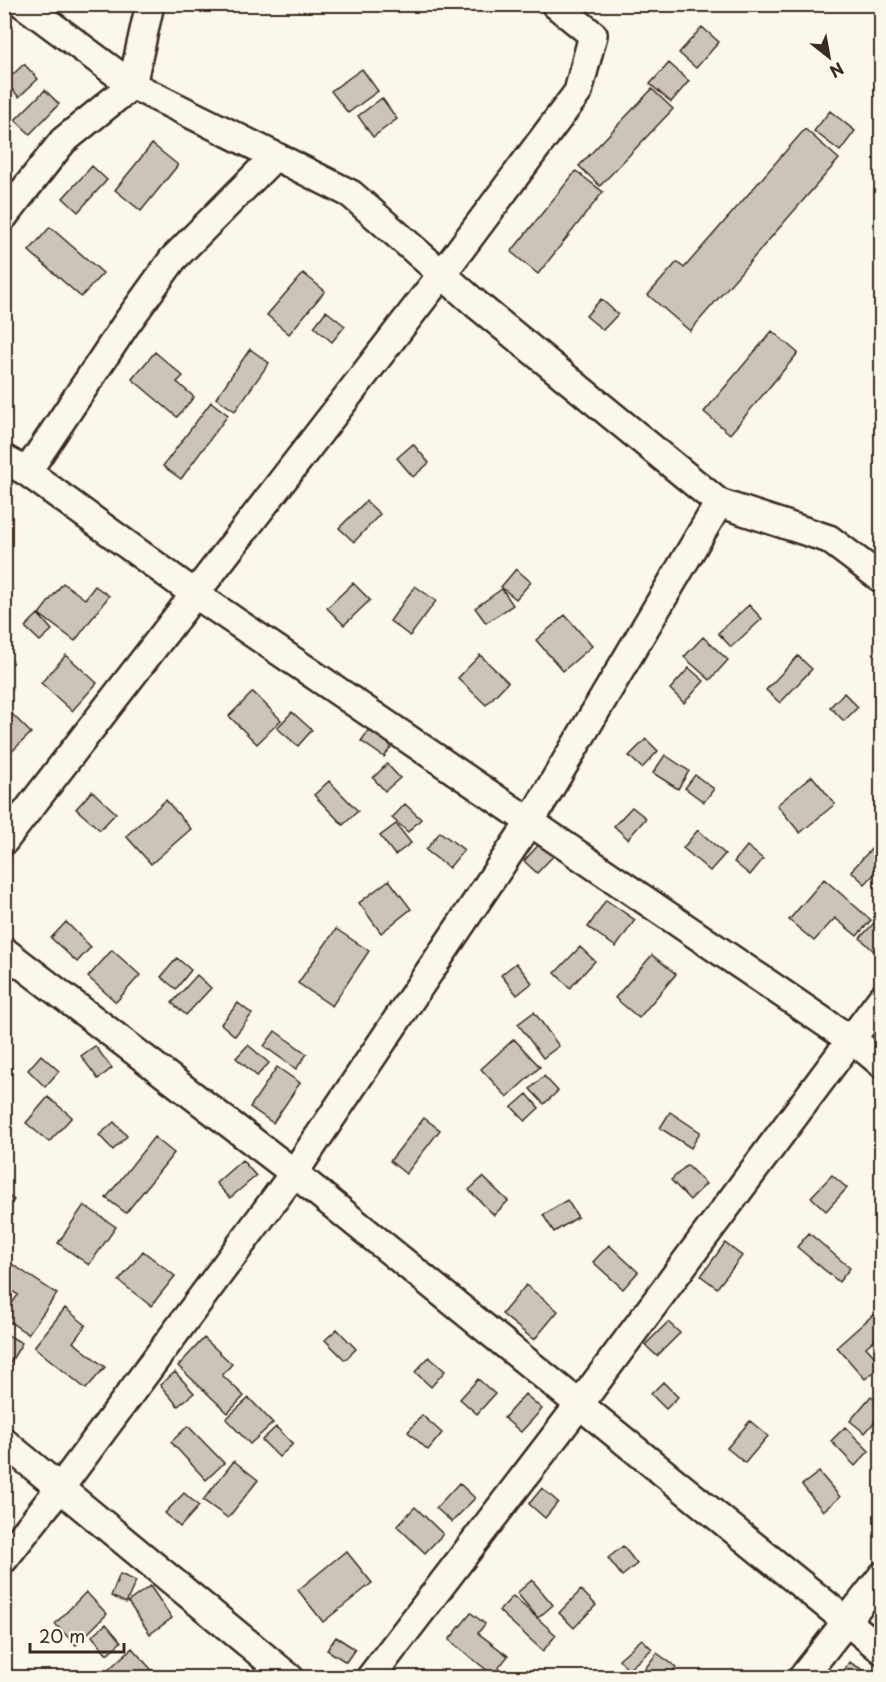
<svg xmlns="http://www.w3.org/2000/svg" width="886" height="1682" viewBox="0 0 886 1682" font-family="'Playpen Sans',sans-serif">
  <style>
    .building { fill: #ccc4b9; stroke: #3b2a1e; stroke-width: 1.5 }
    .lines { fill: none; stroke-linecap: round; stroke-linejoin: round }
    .minor-casing { stroke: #3b2a1e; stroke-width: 32 }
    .minor { stroke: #fbf7ec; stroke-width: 27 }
  </style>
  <rect width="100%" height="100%" fill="#fbf7ec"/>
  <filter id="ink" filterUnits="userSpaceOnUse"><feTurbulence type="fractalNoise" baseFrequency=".0167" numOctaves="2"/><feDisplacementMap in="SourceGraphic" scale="12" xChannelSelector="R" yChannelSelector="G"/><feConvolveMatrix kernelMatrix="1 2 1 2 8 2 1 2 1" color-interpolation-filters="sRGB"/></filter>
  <g filter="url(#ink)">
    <path class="building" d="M702,27L719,42L696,68L679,53Z
      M669,63L689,81L671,102L650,84Z
      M24,64L38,79L19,97L5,82Z
      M362,69L378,91L348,113L331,91Z
      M652,89L673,109L600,186L579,166Z
      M45,90L59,104L30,134L15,120Z
      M382,98L397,119L373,137L358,116Z
      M830,111L855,131L840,151L814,131Z
      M805,129L839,159L690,331L648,295L677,262L684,268Z
      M152,144L178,165L141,211L115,190Z
      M92,166L107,180L78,212L63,198Z
      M576,171L603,192L538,274L511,252Z
      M50,227L103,273L81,297L29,251Z
      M303,273L325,291L289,334L267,315Z
      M601,299L618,314L603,330L586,316Z
      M326,311L345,326L332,342L314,327Z
      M772,331L798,353L730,434L704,412Z
      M250,349L269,363L235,411L216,398Z
      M155,352L183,376L177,382L194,397L177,417L132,379Z
      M211,402L228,415L181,479L163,466Z
      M413,444L429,463L413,477L397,458Z
      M366,501L380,514L354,542L339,528Z
      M516,569L531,582L516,599L501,587Z
      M63,583L85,599L95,586L109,596L75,641L39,614Z
      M353,583L370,600L344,625L327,608Z
      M415,586L436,601L410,636L390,621Z
      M502,589L513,605L486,623L475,608Z
      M749,605L762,619L731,647L718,633Z
      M38,614L52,630L40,641L25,627Z
      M565,615L592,646L563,671L536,640Z
      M703,637L728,660L710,680L684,657Z
      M66,655L97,683L72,711L41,683Z
      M480,655L508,682L486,705L458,678Z
      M798,656L812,669L780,703L766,690Z
      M689,668L704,681L684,703L670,689Z
      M253,692L281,720L257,744L229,716Z
      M844,693L858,707L844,721L830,707Z
      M5,707L31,733L4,759V708Z
      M292,712L312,730L298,746L277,728Z
      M374,723L396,740L384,757L361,741Z
      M646,739L658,751L642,768L629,756Z
      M665,755L689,771L678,789L653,773Z
      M387,764L400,778L385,791L373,778Z
      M695,775L714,789L704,802L685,788Z
      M812,776L835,804L800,833L777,805Z
      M329,781L358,811L343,825L314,795Z
      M92,791L116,813L100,830L76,809Z
      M166,800L191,829L151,864L126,836Z
      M405,804L421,819L408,832L392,818Z
      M632,807L646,818L628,839L614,826Z
      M396,824L411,843L395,855L380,836Z
      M698,830L725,854L710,871L683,848Z
      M440,832L464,850L449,868L426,850Z
      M544,839L558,851L537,873L524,861Z
      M747,846L763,859L750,875L734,862Z
      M874,846L882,853V866L865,884L851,871Z
      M824,879L871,920L857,936L835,918L814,941L789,920Z
      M389,880L411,909L381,933L359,903Z
      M606,900L635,920L616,947L588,927Z
      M66,922L91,947L77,962L51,938Z
      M874,923L882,930V949L877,954L860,938Z
      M336,929L369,951L332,1006L298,983Z
      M580,947L595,961L570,988L555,973Z
      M112,950L140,975L116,1002L88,977Z
      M652,955L676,974L639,1018L615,998Z
      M177,958L191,970L176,989L161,977Z
      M516,963L532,983L517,995L501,975Z
      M197,975L211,988L186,1015L172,1003Z
      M238,1003L252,1014L235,1036L221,1024Z
      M534,1012L559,1046L543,1058L518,1024Z
      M275,1031L307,1054L296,1069L264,1046Z
      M514,1039L540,1067L507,1097L481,1069Z
      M248,1045L269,1063L257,1076L236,1058Z
      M95,1046L112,1068L98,1079L81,1056Z
      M41,1055L59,1071L45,1087L28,1070Z
      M277,1067L300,1083L273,1123L250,1107Z
      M544,1076L558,1091L544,1104L530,1089Z
      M527,1094L539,1108L525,1121L512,1107Z
      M48,1097L72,1117L49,1142L26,1123Z
      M670,1112L700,1132L691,1148L660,1128Z
      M424,1118L440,1130L406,1174L390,1161Z
      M114,1122L127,1136L113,1150L99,1135Z
      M154,1137L174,1153L126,1213L106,1198Z
      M242,1160L256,1176L230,1198L216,1183Z
      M687,1165L706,1184L690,1200L671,1180Z
      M832,1175L847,1188L826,1211L811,1197Z
      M483,1177L508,1201L494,1215L469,1190Z
      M4,1193L14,1200L4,1212Z
      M567,1200L578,1217L554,1232L543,1215Z
      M84,1205L116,1227L89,1265L58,1243Z
      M809,1233L850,1268L839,1282L797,1247Z
      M725,1243L742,1256L717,1288L701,1276Z
      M609,1245L638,1272L623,1289L593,1262Z
      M143,1251L175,1276L151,1306L119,1281Z
      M12,1264L57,1294L28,1334L4,1318V1314L18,1295L4,1285V1276Z
      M526,1285L558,1311L534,1340L502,1314Z
      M65,1308L86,1325L73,1342L105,1367L86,1389L34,1347Z
      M874,1314L882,1323V1333L866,1347L882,1365L865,1379L837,1347Z
      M668,1322L680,1333L657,1356L645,1345Z
      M337,1329L356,1349L345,1360L325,1340Z
      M4,1333L22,1343L9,1365L4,1362Z
      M204,1338L232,1364L222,1375L244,1396L228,1413L178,1366Z
      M429,1357L445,1371L431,1387L415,1372Z
      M175,1372L194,1393L178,1406L160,1385Z
      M478,1379L495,1394L477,1414L460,1399Z
      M663,1382L678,1397L666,1409L651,1394Z
      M525,1394L542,1409L521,1432L504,1418Z
      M871,1396L882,1404V1413L865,1433L850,1421Z
      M249,1398L273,1423L250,1444L226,1419Z
      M422,1415L442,1433L428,1450L408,1432Z
      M750,1421L768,1436L745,1463L727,1448Z
      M188,1426L224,1463L206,1480L171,1442Z
      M276,1427L293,1444L279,1457L262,1440Z
      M845,1427L869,1451L855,1466L831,1441Z
      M234,1461L258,1480L228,1518L203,1500Z
      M819,1472L840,1497L823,1511L802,1485Z
      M459,1483L475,1498L452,1522L436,1508Z
      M542,1488L558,1502L545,1518L529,1504Z
      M184,1493L199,1506L180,1527L165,1513Z
      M415,1507L443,1534L425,1553L397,1526Z
      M623,1546L637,1564L622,1576L608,1558Z
      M346,1551L372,1583L323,1622L298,1590Z
      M120,1574L136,1581L126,1603L111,1596Z
      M532,1580L553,1605L538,1618L517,1593Z
      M150,1586L172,1618L150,1634L128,1602Z
      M581,1590L596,1605L574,1628L559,1613Z
      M86,1592L107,1614L76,1645L55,1624Z
      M513,1596L556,1635L543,1651L499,1611Z
      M471,1613L485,1624L478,1633L508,1656L493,1675L449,1640Z
      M106,1624L121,1642L107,1654L92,1636Z
      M336,1637L355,1649L346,1662L327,1650Z
      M642,1639L652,1649L628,1670L619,1659Z
      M132,1648L158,1677V1678H115L108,1670Z
      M657,1653L676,1667L669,1678H638Z
      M849,1662L870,1674L867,1678H840Z"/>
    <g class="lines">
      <g class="minor-casing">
        <path id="minor" d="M23,4L132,85L275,156
          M4,216L63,141L132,85L150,4
          M4,459L27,472L195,594L864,1049L882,1064
          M27,472L126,324L173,259L275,156L351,194L476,304L719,503L829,539L882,579
          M4,841L442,274L578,92L593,35L555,4
          M4,951L294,1173L882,1650
          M4,1442L290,1678
          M4,1559L60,1488L294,1173L530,822L719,503
          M370,1678L579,1405L882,998
          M802,1678L882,1576"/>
      </g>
      <use href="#minor" class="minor"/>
    </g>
  </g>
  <rect width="886" height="1682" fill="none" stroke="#fbf7ec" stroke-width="24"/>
  <rect x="12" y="12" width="862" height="1658" fill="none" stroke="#3b2a1e" stroke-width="2" filter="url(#ink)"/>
  <g transform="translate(829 57) rotate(149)" stroke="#fbf7ec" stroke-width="4.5" paint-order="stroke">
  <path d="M0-4.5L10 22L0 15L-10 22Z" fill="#3b2a1e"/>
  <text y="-9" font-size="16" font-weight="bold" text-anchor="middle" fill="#3b2a1e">N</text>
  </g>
  <path d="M30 1643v9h94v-9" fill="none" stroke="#3b2a1e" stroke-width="3"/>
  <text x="39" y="1643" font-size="18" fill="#3b2a1e" stroke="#fbf7ec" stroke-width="4.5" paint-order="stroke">20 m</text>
</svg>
